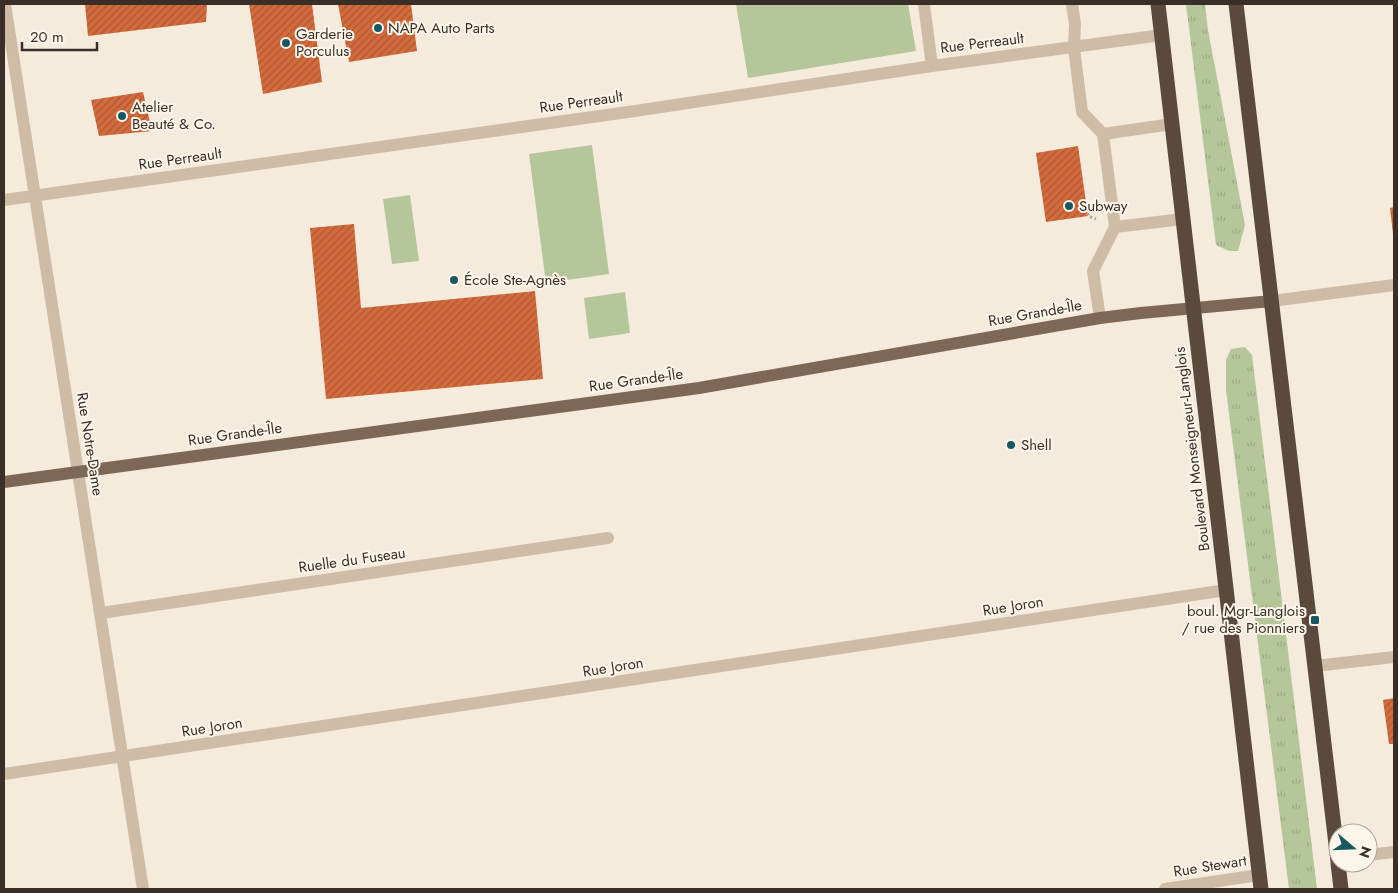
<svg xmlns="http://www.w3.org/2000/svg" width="1398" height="893" viewBox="0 0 1398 893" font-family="Jost,sans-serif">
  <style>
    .grass { fill: url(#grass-tufts) }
    .park { fill: #b5c69a }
    .building { fill: url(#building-hatch) }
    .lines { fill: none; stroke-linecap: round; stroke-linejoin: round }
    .path { stroke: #bba591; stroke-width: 3; stroke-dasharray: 2.5 2.5; stroke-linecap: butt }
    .minor { stroke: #cfbca7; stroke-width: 12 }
    .major { stroke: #7e6757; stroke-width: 12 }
    .highway { stroke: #5c493e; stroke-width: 15 }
    .poi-dot { fill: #185861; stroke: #fcf5ea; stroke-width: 2 }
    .labels { text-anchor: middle; stroke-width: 4; stroke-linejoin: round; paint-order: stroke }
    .poi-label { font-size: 15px; fill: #3a2f28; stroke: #fcf5ea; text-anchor: start }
    .street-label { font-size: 15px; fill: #3a2f28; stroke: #fcf5ea }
  </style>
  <defs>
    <pattern id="grass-tufts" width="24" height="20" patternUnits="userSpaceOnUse" patternTransform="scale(1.25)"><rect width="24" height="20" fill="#b5c69a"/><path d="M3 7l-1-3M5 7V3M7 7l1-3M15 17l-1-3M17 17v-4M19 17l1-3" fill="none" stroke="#9caa85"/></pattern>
    <pattern id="building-hatch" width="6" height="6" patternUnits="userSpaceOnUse" patternTransform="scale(1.25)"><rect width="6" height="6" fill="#d36b3c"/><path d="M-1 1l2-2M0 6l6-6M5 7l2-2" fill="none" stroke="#ac5832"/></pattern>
  </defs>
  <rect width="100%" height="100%" fill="#f5ebdc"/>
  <path class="grass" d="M1186,4H1205L1208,30L1245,225L1238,251H1229L1216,245Z
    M1245,347L1252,355L1317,889H1289L1226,390V360L1231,349Z"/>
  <path class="park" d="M736,4H908L916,51L748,78Z
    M592,145L609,274L546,283L529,154Z
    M410,195L419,261L392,264L383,199Z
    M625,292L630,333L589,339L584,298Z"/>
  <path class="building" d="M85,4H207L206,22L88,36Z
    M249,4H312L322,82L263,94Z
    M338,4H411L417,51L349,62Z
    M143,92L152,131L99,136L91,100Z
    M1078,146L1088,216L1046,222L1036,153Z
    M1394,207V234H1393L1390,208Z
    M354,224L361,308L535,291L543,379L326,399L310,228Z
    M1394,698V744H1389L1383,700Z"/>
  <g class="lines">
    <path class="path" d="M1087,208L1088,216L1096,219"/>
    <path class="minor" d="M5,4L143,889
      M924,4L932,66
      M1072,4L1075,24L1074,48L1082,112L1103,134
      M1172,124L1103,134L1115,227L1183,219
      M4,200L635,111L932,66L1162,35
      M1272,301L1394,285
      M1100,318L1093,271L1115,227
      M101,613L608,538
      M1315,666L1394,657
      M4,774L1226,590
      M1368,855L1394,852
      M1165,889L1259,875"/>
    <path class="major" d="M4,482L699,388L1100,318L1141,313L1272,301"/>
    <path class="highway" d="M1158,4L1261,889
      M1236,4L1338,861
      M1338,863L1341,889"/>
  </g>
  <g class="poi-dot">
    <circle cx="378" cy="28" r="5"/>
    <circle cx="286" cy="43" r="5"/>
    <circle cx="122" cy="116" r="5"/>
    <circle cx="1069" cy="206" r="5"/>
    <circle cx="454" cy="280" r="5"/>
    <circle cx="1011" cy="445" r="5"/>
    <rect x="1310" y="615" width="10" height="10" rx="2.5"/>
  </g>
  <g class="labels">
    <g class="poi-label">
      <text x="388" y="33">NAPA Auto Parts</text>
      <text x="296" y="39">Garderie<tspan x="296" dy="17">Porculus</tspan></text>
      <text x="132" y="112">Atelier<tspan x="132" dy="17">Beauté &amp; Co.</tspan></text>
      <text x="1079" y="211">Subway</text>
      <text x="464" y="285">École Ste-Agnès</text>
      <text x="1021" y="450">Shell</text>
      <text x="1305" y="616" text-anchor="end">boul. Mgr-Langlois<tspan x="1305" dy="17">/ rue des Pionniers</tspan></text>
    </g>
    <g class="street-label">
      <text transform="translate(982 43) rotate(-7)" y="5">Rue Perreault</text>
      <text transform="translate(581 102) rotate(-8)" y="5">Rue Perreault</text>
      <text transform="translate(180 159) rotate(-8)" y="5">Rue Perreault</text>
      <text transform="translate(1035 313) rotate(-10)" y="5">Rue Grande-Île</text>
      <text transform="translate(636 380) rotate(-8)" y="5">Rue Grande-Île</text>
      <text transform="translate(235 434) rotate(-8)" y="5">Rue Grande-Île</text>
      <text transform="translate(90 444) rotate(81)" y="5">Rue Notre-Dame</text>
      <text transform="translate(1192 449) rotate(-97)" y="5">Boulevard Monseigneur-Langlois</text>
      <text transform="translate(352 560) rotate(-8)" y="5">Ruelle du Fuseau</text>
      <text transform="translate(1013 606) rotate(-9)" y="5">Rue Joron</text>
      <text transform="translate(613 667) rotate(-9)" y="5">Rue Joron</text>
      <text transform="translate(212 727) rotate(-9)" y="5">Rue Joron</text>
      <text transform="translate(1210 866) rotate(-9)" y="5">Rue Stewart</text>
    </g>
  </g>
  <rect width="1398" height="893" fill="none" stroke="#3a2f28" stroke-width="10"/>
  <g transform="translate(1353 848) rotate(109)"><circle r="24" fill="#fcf5ea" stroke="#aea69c"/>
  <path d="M0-4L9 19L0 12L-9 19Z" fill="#185861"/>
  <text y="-8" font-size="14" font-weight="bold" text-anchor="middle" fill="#3a2f28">N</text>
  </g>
  <path d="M22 42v8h75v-8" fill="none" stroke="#3a2f28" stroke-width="2.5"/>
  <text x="30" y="42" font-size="15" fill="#3a2f28" stroke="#fcf5ea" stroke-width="4" paint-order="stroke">20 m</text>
</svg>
